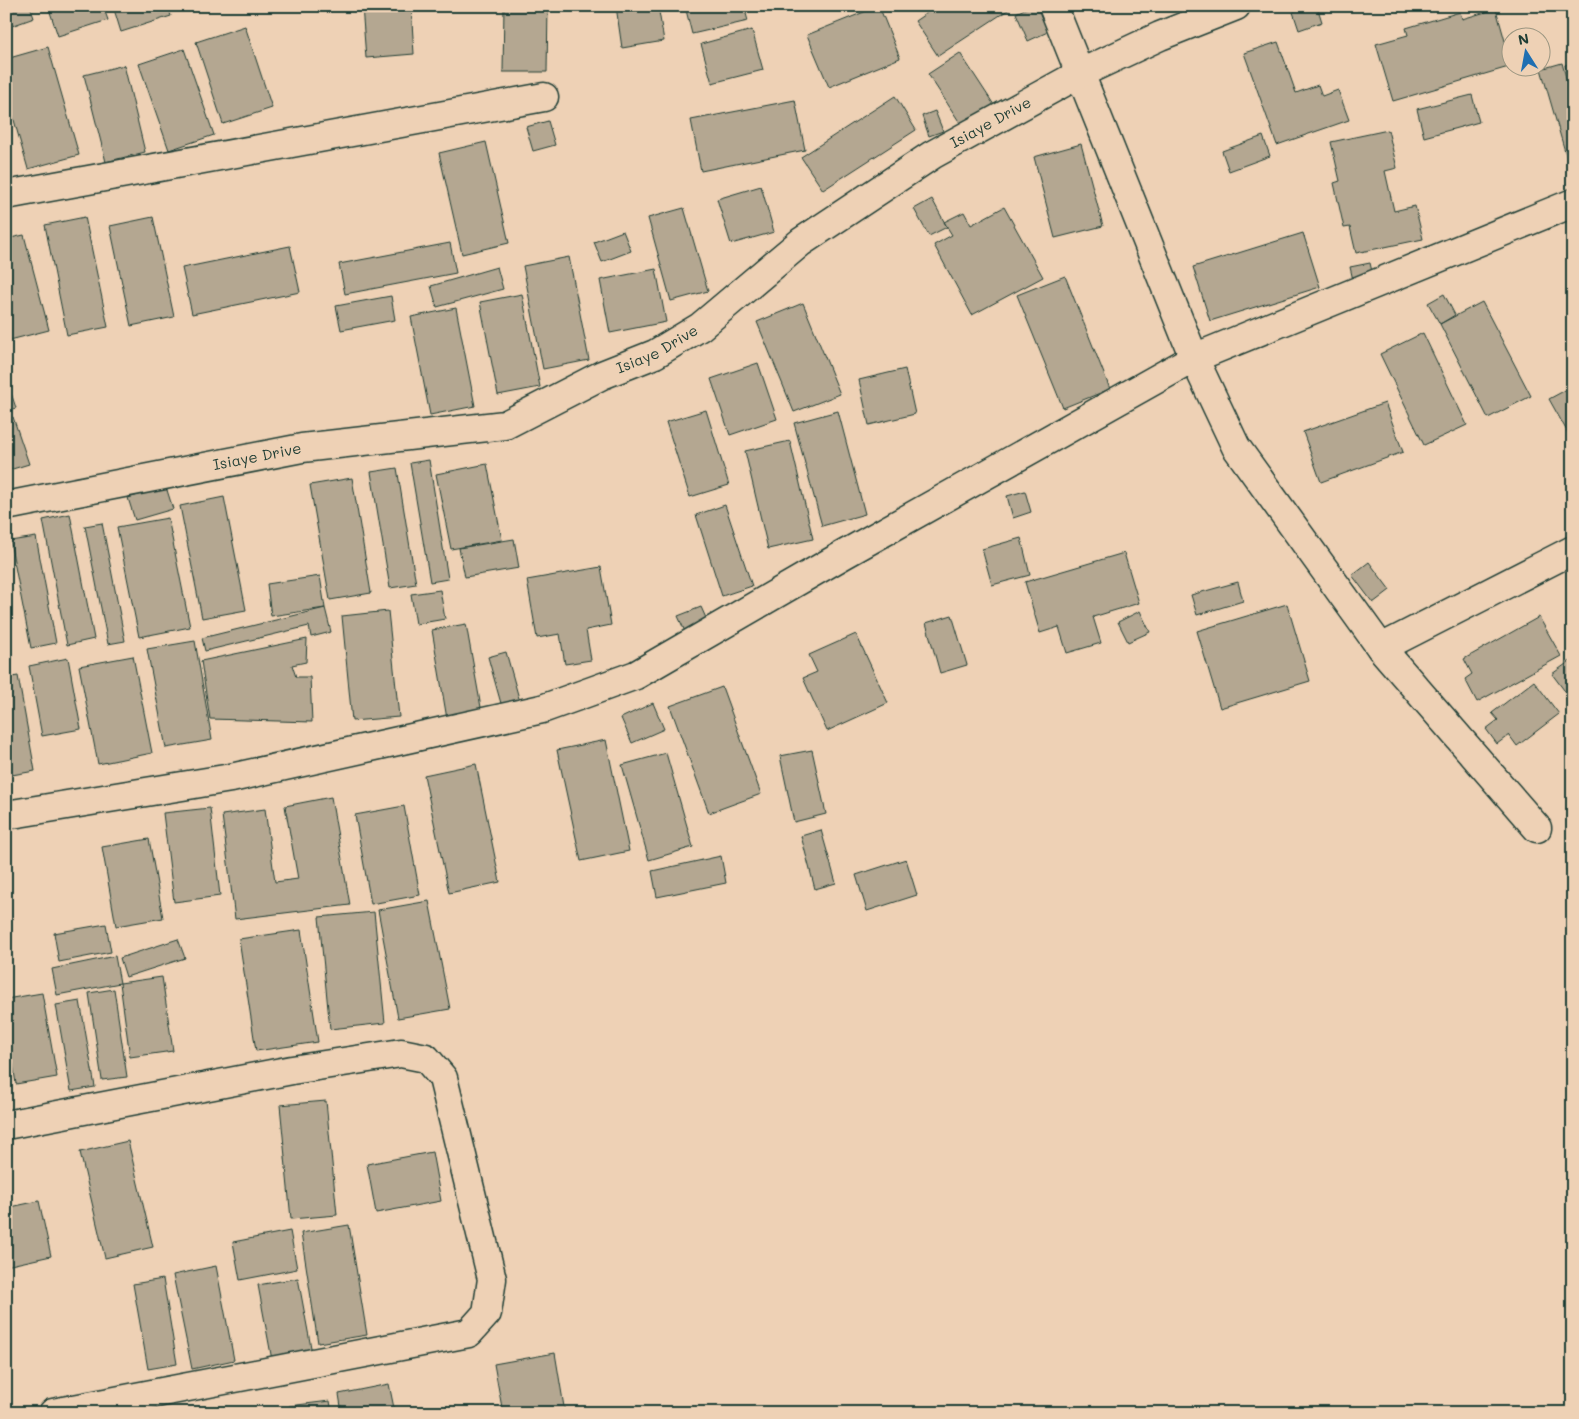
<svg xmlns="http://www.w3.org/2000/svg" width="1579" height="1419" viewBox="0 0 1579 1419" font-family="Mali,sans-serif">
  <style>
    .building { fill: #b4a791; stroke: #1f3d34 }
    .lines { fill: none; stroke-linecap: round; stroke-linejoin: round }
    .minor-casing { stroke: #1f3d34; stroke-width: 31 }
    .minor { stroke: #eed1b5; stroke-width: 28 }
    .labels { text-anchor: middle; stroke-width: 4.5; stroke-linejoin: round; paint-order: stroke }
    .street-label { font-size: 15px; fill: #1f3d34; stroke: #eed1b5 }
  </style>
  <rect width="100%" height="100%" fill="#eed1b5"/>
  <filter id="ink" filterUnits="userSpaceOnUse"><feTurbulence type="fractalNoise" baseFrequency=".02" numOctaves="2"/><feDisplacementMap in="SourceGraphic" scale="10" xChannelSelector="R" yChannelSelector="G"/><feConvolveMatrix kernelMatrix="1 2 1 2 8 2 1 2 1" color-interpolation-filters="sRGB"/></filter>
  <g filter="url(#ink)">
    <path class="building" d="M6,6H30L34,18L6,28Z
      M48,6H103L108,20L58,36Z
      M113,6H168L171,16L121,32Z
      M362,6H411L414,54L366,58Z
      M504,6H548L547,72H503Z
      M616,6H658L664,41L622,48Z
      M685,6H744L748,21L692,34Z
      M879,6L900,58L829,87L807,35Z
      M937,6H1014L938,56L915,21Z
      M1031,6H1042L1052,30L1028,41L1016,13Z
      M1310,6H1317L1322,22L1299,30L1293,12Z
      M1496,9L1512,66L1393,101L1376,44L1408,35L1406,28L1460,12L1462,19Z
      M245,26L272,108L223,124L196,42Z
      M752,30L763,70L712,83L701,44Z
      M1278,42L1296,93L1318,85L1322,96L1338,90L1349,120L1277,145L1244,53Z
      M48,47L79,155L28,169L6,92V59Z
      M184,49L214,135L169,150L139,64Z
      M960,53L996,108L964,129L928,74Z
      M1562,63L1573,102V179L1541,69Z
      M1573,63V86L1571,87L1565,65Z
      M124,65L145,152L106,162L84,75Z
      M1472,95L1479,122L1424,137L1417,109Z
      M895,96L916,130L823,190L801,157Z
      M795,100L805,150L701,171L691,120Z
      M935,111L943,131L929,136L922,116Z
      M548,121L555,145L533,151L526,127Z
      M1388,130L1397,168L1385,171L1394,211L1415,206L1423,239L1356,253L1350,227L1344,228L1334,183L1340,181L1331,142Z
      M1263,136L1270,156L1229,171L1222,151Z
      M486,142L509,243L462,254L439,153Z
      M1081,144L1103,226L1055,238L1034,157Z
      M761,186L774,232L731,244L717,199Z
      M932,199L947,227L929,236L914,209Z
      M1004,207L1043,277L972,315L934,245L952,235L944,222L964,212L971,225Z
      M684,208L708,291L671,301L648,218Z
      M85,217L108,327L67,335L45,225Z
      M153,217L174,317L131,326L110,226Z
      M623,231L631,251L602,262L594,242Z
      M1303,233L1320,287L1210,321L1193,267Z
      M24,235L49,330L6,341V239Z
      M450,243L456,273L345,294L339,264Z
      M290,246L300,292L192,314L182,268Z
      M569,257L589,360L543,369L523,266Z
      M1370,263L1373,276L1353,280L1350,267Z
      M497,267L503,289L437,307L431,286Z
      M656,269L666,322L610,333L600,280Z
      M1065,276L1110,389L1063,408L1017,295Z
      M522,294L540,387L498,395L480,302Z
      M1444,294L1455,315L1440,324L1428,303Z
      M391,296L395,320L341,330L336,306Z
      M1482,302L1531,396L1488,418L1440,324Z
      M803,303L840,394L794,412L757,322Z
      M456,308L475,406L430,415L411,317Z
      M1423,333L1467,425L1424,445L1380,354Z
      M758,363L777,419L730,435L711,379Z
      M905,369L915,414L869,425L859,380Z
      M6,378L16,408L6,411Z
      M1573,386V442L1549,399Z
      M1385,403L1403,452L1321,482L1303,432Z
      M706,410L729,485L690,497L666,422Z
      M838,411L865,514L822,526L794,423Z
      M13,417L29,464L6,471V420Z
      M790,441L813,539L768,549L745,451Z
      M429,460L448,579L430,582L410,463Z
      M487,464L502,540L451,549L436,474Z
      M397,468L416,584L390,588L371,472Z
      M352,478L371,593L330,600L310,485Z
      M166,487L173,509L135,520L128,498Z
      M1025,491L1031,512L1013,518L1007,496Z
      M224,497L246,610L202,618L180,506Z
      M725,505L752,586L722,596L696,515Z
      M70,514L94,639L67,645L43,520Z
      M168,518L190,627L139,637L117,527Z
      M102,523L125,641L108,644L85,526Z
      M36,537L56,643L31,648L10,541Z
      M1021,538L1030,575L992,585L982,549Z
      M514,539L519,568L465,577L459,548Z
      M1124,553L1139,603L1093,617L1101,643L1067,653L1059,627L1040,633L1025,582Z
      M1369,562L1390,590L1373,603L1352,575Z
      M6,564L11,661L6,662Z
      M601,567L611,625L586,630L591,660L565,664L560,634L537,638L527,580Z
      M320,576L325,608L271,616L267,584Z
      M1238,582L1243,601L1197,615L1191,595Z
      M440,590L445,619L416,624L411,594Z
      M1287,604L1310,681L1220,708L1197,631Z
      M701,607L710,627L687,636L678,616Z
      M325,608L331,632L311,637L309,626L205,651L202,638Z
      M388,611L399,717L352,721L342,616Z
      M1140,611L1150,632L1128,642L1118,622Z
      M952,615L967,665L940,673L926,623Z
      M1539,617L1561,656L1477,702L1465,679L1472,674L1464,659Z
      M466,624L482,713L447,719L432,630Z
      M856,634L888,703L827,731L803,678L817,672L809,655Z
      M307,639L306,662L292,665L296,677H310L312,722L210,719L201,661Z
      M195,641L212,740L166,748L147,649Z
      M506,652L520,702L502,707L488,657Z
      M133,656L152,753L98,764L79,666Z
      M68,658L81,729L42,736L29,666Z
      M1573,659V702L1552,674Z
      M18,676L35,771L6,776V678Z
      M1534,681L1559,714L1517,746L1509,735L1497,744L1486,729L1498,720L1492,713Z
      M722,687L761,794L709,813L670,706Z
      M653,703L664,729L632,743L621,718Z
      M606,740L629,851L581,861L557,750Z
      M812,750L826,814L794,822L780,756Z
      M666,753L693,847L649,860L622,765Z
      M476,764L500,882L449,893L424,775Z
      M331,797L350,905L235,919L222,815L265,809L275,882L298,879L285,806Z
      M404,806L420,895L371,904L355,815Z
      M210,808L220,896L174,902L163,813Z
      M821,830L836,883L815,889L801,836Z
      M149,839L163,918L116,926L102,847Z
      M721,856L726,883L657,897L652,871Z
      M906,859L917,895L867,911L856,875Z
      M429,901L450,1009L398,1018L378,910Z
      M374,912L385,1023L330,1029L319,917Z
      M106,924L111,952L59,962L54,933Z
      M301,930L318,1042L256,1051L239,939Z
      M178,939L185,958L126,977L120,958Z
      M115,956L120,983L57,995L52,969Z
      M162,977L173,1051L130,1057L120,983Z
      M114,989L127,1077L102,1080L89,993Z
      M42,993L57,1077L16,1084L13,1064L6,1065V999Z
      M80,1001L95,1087L71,1091L56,1005Z
      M326,1101L337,1215L291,1219L280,1105Z
      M128,1141L153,1247L105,1258L80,1152Z
      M432,1152L441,1201L376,1213L367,1164Z
      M39,1201L51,1256L6,1266V1208Z
      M349,1225L367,1335L318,1343L301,1233Z
      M290,1231L297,1269L240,1280L233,1242Z
      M216,1266L234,1360L192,1369L173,1275Z
      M298,1278L312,1353L272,1360L258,1285Z
      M163,1279L177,1364L148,1369L133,1284Z
      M555,1353L565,1413H503L494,1364Z
      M389,1384L395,1413H342L339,1394Z
      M330,1401L332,1413H290L289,1406Z"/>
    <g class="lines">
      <g class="minor-casing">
        <g id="minor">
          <path d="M1053,6L1194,358L1236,447L1381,648L1537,828"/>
          <path d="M6,195L544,97"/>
          <path id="s1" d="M6,506L302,448L505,425L602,375L655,354L700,327L801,242L932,155L1081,73L1160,36L1236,6"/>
          <path d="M1381,648L1573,550"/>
          <path d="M6,815L231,778L542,709L636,675L843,555L1194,358L1573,203"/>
          <path d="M6,1125L292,1070L401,1053L426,1058L443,1078L492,1279L487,1313L469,1333L53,1413"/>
        </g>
      </g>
      <use href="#minor" class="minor"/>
    </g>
  </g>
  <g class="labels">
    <g class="street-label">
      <text dy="5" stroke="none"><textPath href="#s1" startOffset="1081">Isiaye Drive</textPath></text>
      <text dy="5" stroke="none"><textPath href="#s1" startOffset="676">Isiaye Drive</textPath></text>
      <text dy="5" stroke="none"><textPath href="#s1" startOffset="256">Isiaye Drive</textPath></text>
    </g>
  </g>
  <rect width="1579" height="1419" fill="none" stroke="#eed1b5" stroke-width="25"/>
  <rect x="12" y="12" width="1554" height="1394" fill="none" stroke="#1f3d34" stroke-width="2" filter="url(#ink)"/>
  <g transform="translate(1526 52) rotate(349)"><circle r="24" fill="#eed1b5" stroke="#9b9681"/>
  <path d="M0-4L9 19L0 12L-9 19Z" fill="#1f6fb2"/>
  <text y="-8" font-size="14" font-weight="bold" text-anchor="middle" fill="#1f3d34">N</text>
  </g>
</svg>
